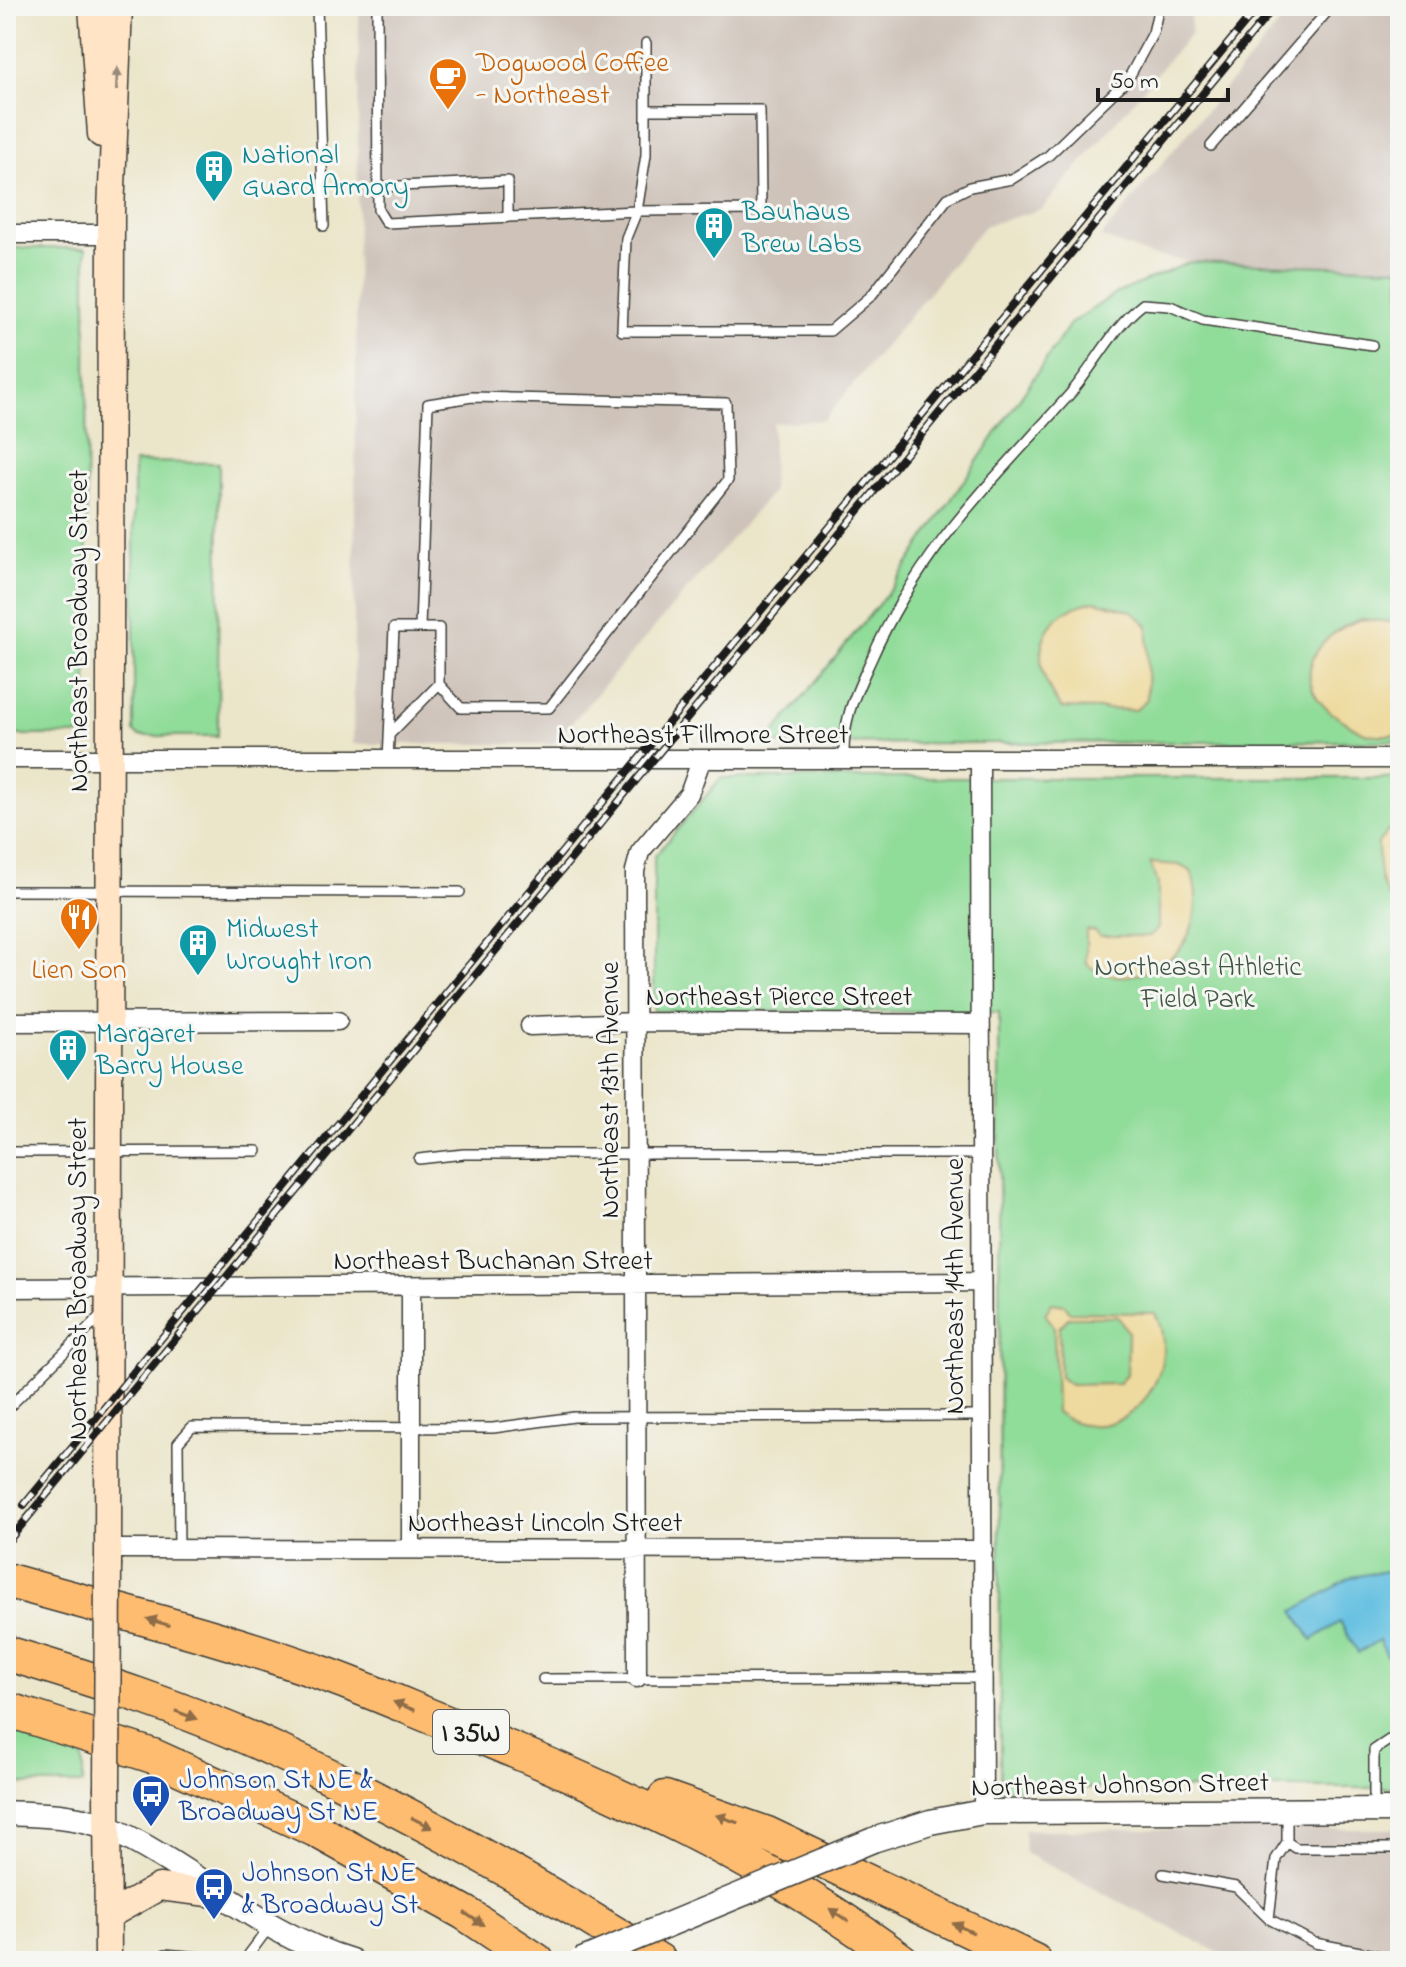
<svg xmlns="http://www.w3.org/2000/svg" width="1406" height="1967" viewBox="0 0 1406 1967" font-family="'Indie Flower',sans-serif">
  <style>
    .industrial { fill: #cec2b9 }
    .green { fill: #90dc99; stroke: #567c5a; stroke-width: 2 }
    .sand { fill: #eeda9e; stroke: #857b5d; stroke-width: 2; fill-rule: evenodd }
    .water { fill: #63c0e1; stroke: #406e7e; stroke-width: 2 }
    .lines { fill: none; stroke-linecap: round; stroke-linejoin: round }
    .service-casing { stroke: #3b3a36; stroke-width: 12 }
    .minor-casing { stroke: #3b3a36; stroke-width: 21 }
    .tertiary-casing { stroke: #3b3a36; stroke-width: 27 }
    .secondary-casing { stroke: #3b3a36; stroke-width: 29 }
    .motorway-casing { stroke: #3b3a36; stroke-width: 37 }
    .service { stroke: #fff; stroke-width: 9 }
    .minor { stroke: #fff; stroke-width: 18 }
    .tertiary { stroke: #fff; stroke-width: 24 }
    .secondary { stroke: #ffe4c6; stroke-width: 26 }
    .motorway { stroke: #febc70; stroke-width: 34 }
    .rail-casing { stroke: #1c1c1c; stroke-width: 8 }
    .rail { stroke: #f6f6f2; stroke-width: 5; stroke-dasharray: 15; stroke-linecap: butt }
    .tertiary-bridge-casing { stroke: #3b3a36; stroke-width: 27; stroke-linecap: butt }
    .secondary-bridge-casing { stroke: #3b3a36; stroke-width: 29; stroke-linecap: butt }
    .tertiary-bridge { stroke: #fff; stroke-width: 24 }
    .secondary-bridge { stroke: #ffe4c6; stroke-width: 26 }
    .oneway { fill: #998a7a }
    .oneway2 { fill: #8d6c46 }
    .labels { text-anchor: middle; stroke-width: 6; stroke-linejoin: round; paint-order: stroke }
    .shield { fill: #f6f6f2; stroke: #5d5d5c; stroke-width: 2 }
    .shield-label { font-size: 26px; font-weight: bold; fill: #1c1c1c }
    .food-label { font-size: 28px; fill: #c56008; stroke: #f6f6f2; text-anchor: start }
    .culture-label { font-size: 28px; fill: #0d838f; stroke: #f6f6f2; text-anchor: start }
    .street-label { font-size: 28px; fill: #1c1c1c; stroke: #f6f6f2 }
    .park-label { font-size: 28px; fill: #3f5642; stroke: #f6f6f2 }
    .transit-label { font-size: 28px; fill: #164399; stroke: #f6f6f2; text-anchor: start }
  </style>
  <rect width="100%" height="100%" fill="#f6f6f2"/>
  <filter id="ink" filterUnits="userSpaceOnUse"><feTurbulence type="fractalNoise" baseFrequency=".0125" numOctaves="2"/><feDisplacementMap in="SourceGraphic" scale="16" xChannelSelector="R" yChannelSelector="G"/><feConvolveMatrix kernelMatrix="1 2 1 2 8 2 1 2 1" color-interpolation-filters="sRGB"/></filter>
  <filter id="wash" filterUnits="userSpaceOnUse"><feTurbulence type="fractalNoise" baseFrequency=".006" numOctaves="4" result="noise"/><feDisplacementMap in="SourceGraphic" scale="32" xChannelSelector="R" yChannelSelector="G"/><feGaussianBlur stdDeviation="1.8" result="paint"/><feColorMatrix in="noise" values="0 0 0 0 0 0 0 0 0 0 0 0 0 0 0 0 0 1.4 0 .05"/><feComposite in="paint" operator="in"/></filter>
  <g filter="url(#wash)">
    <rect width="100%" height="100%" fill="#ebe5c9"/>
    <path class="industrial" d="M359,6H1190L1191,33L1042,209L984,226L824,420L773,423L772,492L553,744H353Z
      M1294,6H1400V268L1190,262L1150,255L1101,237Z
      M1400,1829V1961H1235L1025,1853L1024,1830Z"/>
    <path class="green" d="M6,248H86L87,735H6Z
      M1190,262L1400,268V741L765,744L890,590L1070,324L1115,294Z
      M134,462L219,463L218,736H139L134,732Z
      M721,778H1400V1788H1000L999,1012L654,1011V857Z
      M6,1723L83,1747V1784H6Z"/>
    <path class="sand" d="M1095,601L1132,611L1148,626L1147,699L1136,710L1061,708C1027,663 1035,612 1095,601Z
      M1362,619L1400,623V735C1390,735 1378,736 1368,734C1359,732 1349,724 1341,719C1286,686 1310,636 1362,619Z
      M1400,816V906C1377,895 1379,864 1378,843Z
      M1150,863L1179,865L1191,871C1208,922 1181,970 1127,976C1112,977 1097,974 1086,963V930L1095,931L1100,936H1150L1158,928V883Z
      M1052,1303L1065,1305L1069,1312L1155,1313C1187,1378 1118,1457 1056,1412L1054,1326L1045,1314ZM1069,1317H1118L1128,1332L1127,1374L1118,1384L1070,1385L1060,1377L1059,1328Z"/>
    <path class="water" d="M1385,1571L1400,1576V1655L1387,1656L1379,1640L1358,1653L1340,1622L1312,1640L1294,1611L1352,1577Z"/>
  </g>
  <g filter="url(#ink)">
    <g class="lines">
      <g class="service-casing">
        <path id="service" d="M317,6L324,226
          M377,6L378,210L386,223L637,211L626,238L622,331H830L871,296L948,198L970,187L1012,179L1048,156L1128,79L1153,33L1159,6
          M646,43V155L637,211L761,210L760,110H647
          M1211,146L1332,6
          M378,187L508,181V217
          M389,735L439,684V628H420
          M844,759C843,718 854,697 871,660C920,549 991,483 1070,394C1095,365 1112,328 1143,304L1170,306L1203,320L1372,345
          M388,760L394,628H420L428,404L472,397L726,403L728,480L549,708H461L439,684
          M6,891L460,892
          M6,1152L257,1151
          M419,1159L464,1154H980
          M6,1410L103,1314
          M179,1550L178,1443L192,1427L493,1428L574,1417L982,1416
          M543,1679L983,1678
          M1374,1807V1750L1389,1740
          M1287,1814V1842L1296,1848H1400
          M1163,1874L1236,1887L1269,1919L1315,1943L1400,1960
          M1269,1919L1276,1859L1287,1842
          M165,1961V1954L244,1961
          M244,1961L270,1926"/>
      </g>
      <g class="minor-casing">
        <path id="minor" d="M6,234H111
          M6,759H1400
          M980,760L983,1812
          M6,1022L338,1021
          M530,1026L635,1022L980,1024
          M6,1288L980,1282
          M411,1288V1549
          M108,1549L983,1550
          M637,1678L635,871L640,852L689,794L701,761"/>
      </g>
      <g class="tertiary-casing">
        <path id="tertiary" d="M6,1813C40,1815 78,1814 109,1828C193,1867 261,1934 351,1961
          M873,1840L930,1822L983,1812L1400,1810"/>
      </g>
      <g class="secondary-casing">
        <path id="secondary" d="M92,6L101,134
          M108,1563L111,213L119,6
          M107,1790L108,1961
          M108,1916L159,1887L217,1894"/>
      </g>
      <g class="motorway-casing">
        <path id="motorway" d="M6,1580C110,1610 217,1635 319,1672C365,1688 409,1708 454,1726C612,1789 765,1859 902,1961
          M6,1653C96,1680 190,1710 275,1750C408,1811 535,1883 659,1961
          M6,1709L153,1756L316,1830L465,1913L537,1961
          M665,1798L767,1834L1034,1961"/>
      </g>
      <use href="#service" class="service"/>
      <use href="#minor" class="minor"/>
      <use href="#tertiary" class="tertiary"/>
      <use href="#secondary" class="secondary"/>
      <use href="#motorway" class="motorway"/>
      <g class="rail-casing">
        <path id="rail" d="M24,1505L1259,6
          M6,1544L1275,6"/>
      </g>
      <use href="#rail" class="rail"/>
      <g class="tertiary-bridge-casing">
        <path id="tertiary-bridge" d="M580,1961L873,1840"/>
      </g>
      <g class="secondary-bridge-casing">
        <path id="secondary-bridge" d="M107,1790L108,1563"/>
      </g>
      <use href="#tertiary-bridge" class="tertiary-bridge"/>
      <use href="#secondary-bridge" class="secondary-bridge"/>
    </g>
    <defs><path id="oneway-solid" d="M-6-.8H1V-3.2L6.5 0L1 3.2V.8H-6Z" transform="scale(2)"/></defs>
    <use class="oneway" href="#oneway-solid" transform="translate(117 79) rotate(-88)"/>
    <g class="oneway2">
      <use href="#oneway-solid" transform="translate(158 1622) rotate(-163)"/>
      <use href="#oneway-solid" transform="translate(404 1706) rotate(-158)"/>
      <use href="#oneway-solid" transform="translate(186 1715) rotate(21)"/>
      <use href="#oneway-solid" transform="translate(727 1819) rotate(-161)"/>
      <use href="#oneway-solid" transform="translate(422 1823) rotate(27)"/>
      <use href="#oneway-solid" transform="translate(839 1915) rotate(-146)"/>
      <use href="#oneway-solid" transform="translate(474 1919) rotate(33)"/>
      <use href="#oneway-solid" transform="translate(963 1928) rotate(-155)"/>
    </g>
  </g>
  <defs>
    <g id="cafe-pin" transform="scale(2)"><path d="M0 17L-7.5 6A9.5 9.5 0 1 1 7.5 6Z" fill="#e8710a" stroke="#f6f6f2"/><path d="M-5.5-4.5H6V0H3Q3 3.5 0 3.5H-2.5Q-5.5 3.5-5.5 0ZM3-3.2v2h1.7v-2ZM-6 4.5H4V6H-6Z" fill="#fff"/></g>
    <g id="building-pin" transform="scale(2)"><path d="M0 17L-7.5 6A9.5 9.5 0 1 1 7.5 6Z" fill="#0f9aa8" stroke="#f6f6f2"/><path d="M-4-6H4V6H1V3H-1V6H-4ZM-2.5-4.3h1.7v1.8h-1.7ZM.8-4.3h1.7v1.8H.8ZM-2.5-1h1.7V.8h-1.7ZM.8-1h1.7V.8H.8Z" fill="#fff"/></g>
    <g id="restaurant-pin" transform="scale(2)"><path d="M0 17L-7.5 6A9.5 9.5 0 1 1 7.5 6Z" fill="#e8710a" stroke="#f6f6f2"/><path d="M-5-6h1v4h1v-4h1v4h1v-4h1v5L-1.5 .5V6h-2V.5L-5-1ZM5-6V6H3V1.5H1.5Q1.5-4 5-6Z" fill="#fff"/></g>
    <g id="bus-pin" transform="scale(2)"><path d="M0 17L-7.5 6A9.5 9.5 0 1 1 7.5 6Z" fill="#1a4fb4" stroke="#f6f6f2"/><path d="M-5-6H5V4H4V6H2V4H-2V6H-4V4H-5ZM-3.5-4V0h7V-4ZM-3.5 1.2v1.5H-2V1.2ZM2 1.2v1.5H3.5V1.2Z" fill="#fff"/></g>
  </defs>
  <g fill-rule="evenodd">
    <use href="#cafe-pin" x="448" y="77"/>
    <use href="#building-pin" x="214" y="169"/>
    <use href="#building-pin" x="714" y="226"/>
    <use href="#restaurant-pin" x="79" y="917"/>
    <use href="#building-pin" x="198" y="943"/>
    <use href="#building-pin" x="68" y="1048"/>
    <use href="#bus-pin" x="151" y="1794"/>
    <use href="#bus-pin" x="214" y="1887"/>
  </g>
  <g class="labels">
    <rect class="shield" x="433" y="1710" width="76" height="44" rx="6"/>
    <g class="shield-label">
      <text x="471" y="1741">I 35W</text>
    </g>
    <g class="food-label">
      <text x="476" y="71">Dogwood Coffee<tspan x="476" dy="32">- Northeast</tspan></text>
      <text x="79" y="978" text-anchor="middle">Lien Son</text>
    </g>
    <g class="culture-label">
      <text x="242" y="163">National<tspan x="242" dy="32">Guard Armory</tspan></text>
      <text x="742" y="220">Bauhaus<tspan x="742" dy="32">Brew Labs</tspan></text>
      <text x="226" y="937">Midwest<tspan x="226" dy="32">Wrought Iron</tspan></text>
      <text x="96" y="1042">Margaret<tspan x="96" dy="32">Barry House</tspan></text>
    </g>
    <g class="street-label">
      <text transform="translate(77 631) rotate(-90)" y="10">Northeast Broadway Street</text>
      <text x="703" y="743">Northeast Fillmore Street</text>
      <text x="779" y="1005">Northeast Pierce Street</text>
      <text transform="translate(608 1090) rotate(-90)" y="10">Northeast 13th Avenue</text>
      <text x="493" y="1269">Northeast Buchanan Street</text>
      <text transform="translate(76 1279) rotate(-90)" y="10">Northeast Broadway Street</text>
      <text transform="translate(953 1286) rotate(-90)" y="10">Northeast 14th Avenue</text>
      <text x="545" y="1531">Northeast Lincoln Street</text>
      <text transform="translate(1120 1783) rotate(-1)" y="10">Northeast Johnson Street</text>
    </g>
    <g class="park-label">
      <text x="1198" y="975">Northeast Athletic<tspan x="1198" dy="32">Field Park</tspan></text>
    </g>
    <g class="transit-label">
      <text x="179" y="1788">Johnson St NE &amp;<tspan x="179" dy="32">Broadway St NE</tspan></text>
      <text x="242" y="1881">Johnson St NE<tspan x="242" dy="32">&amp; Broadway St</tspan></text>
    </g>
  </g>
  <rect width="1406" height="1967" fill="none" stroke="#f6f6f2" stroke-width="32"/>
  <path d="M1098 88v12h130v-12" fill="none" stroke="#1c1c1c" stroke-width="4"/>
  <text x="1110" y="88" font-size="24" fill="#1c1c1c" stroke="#f6f6f2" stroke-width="6" paint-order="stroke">50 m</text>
</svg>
